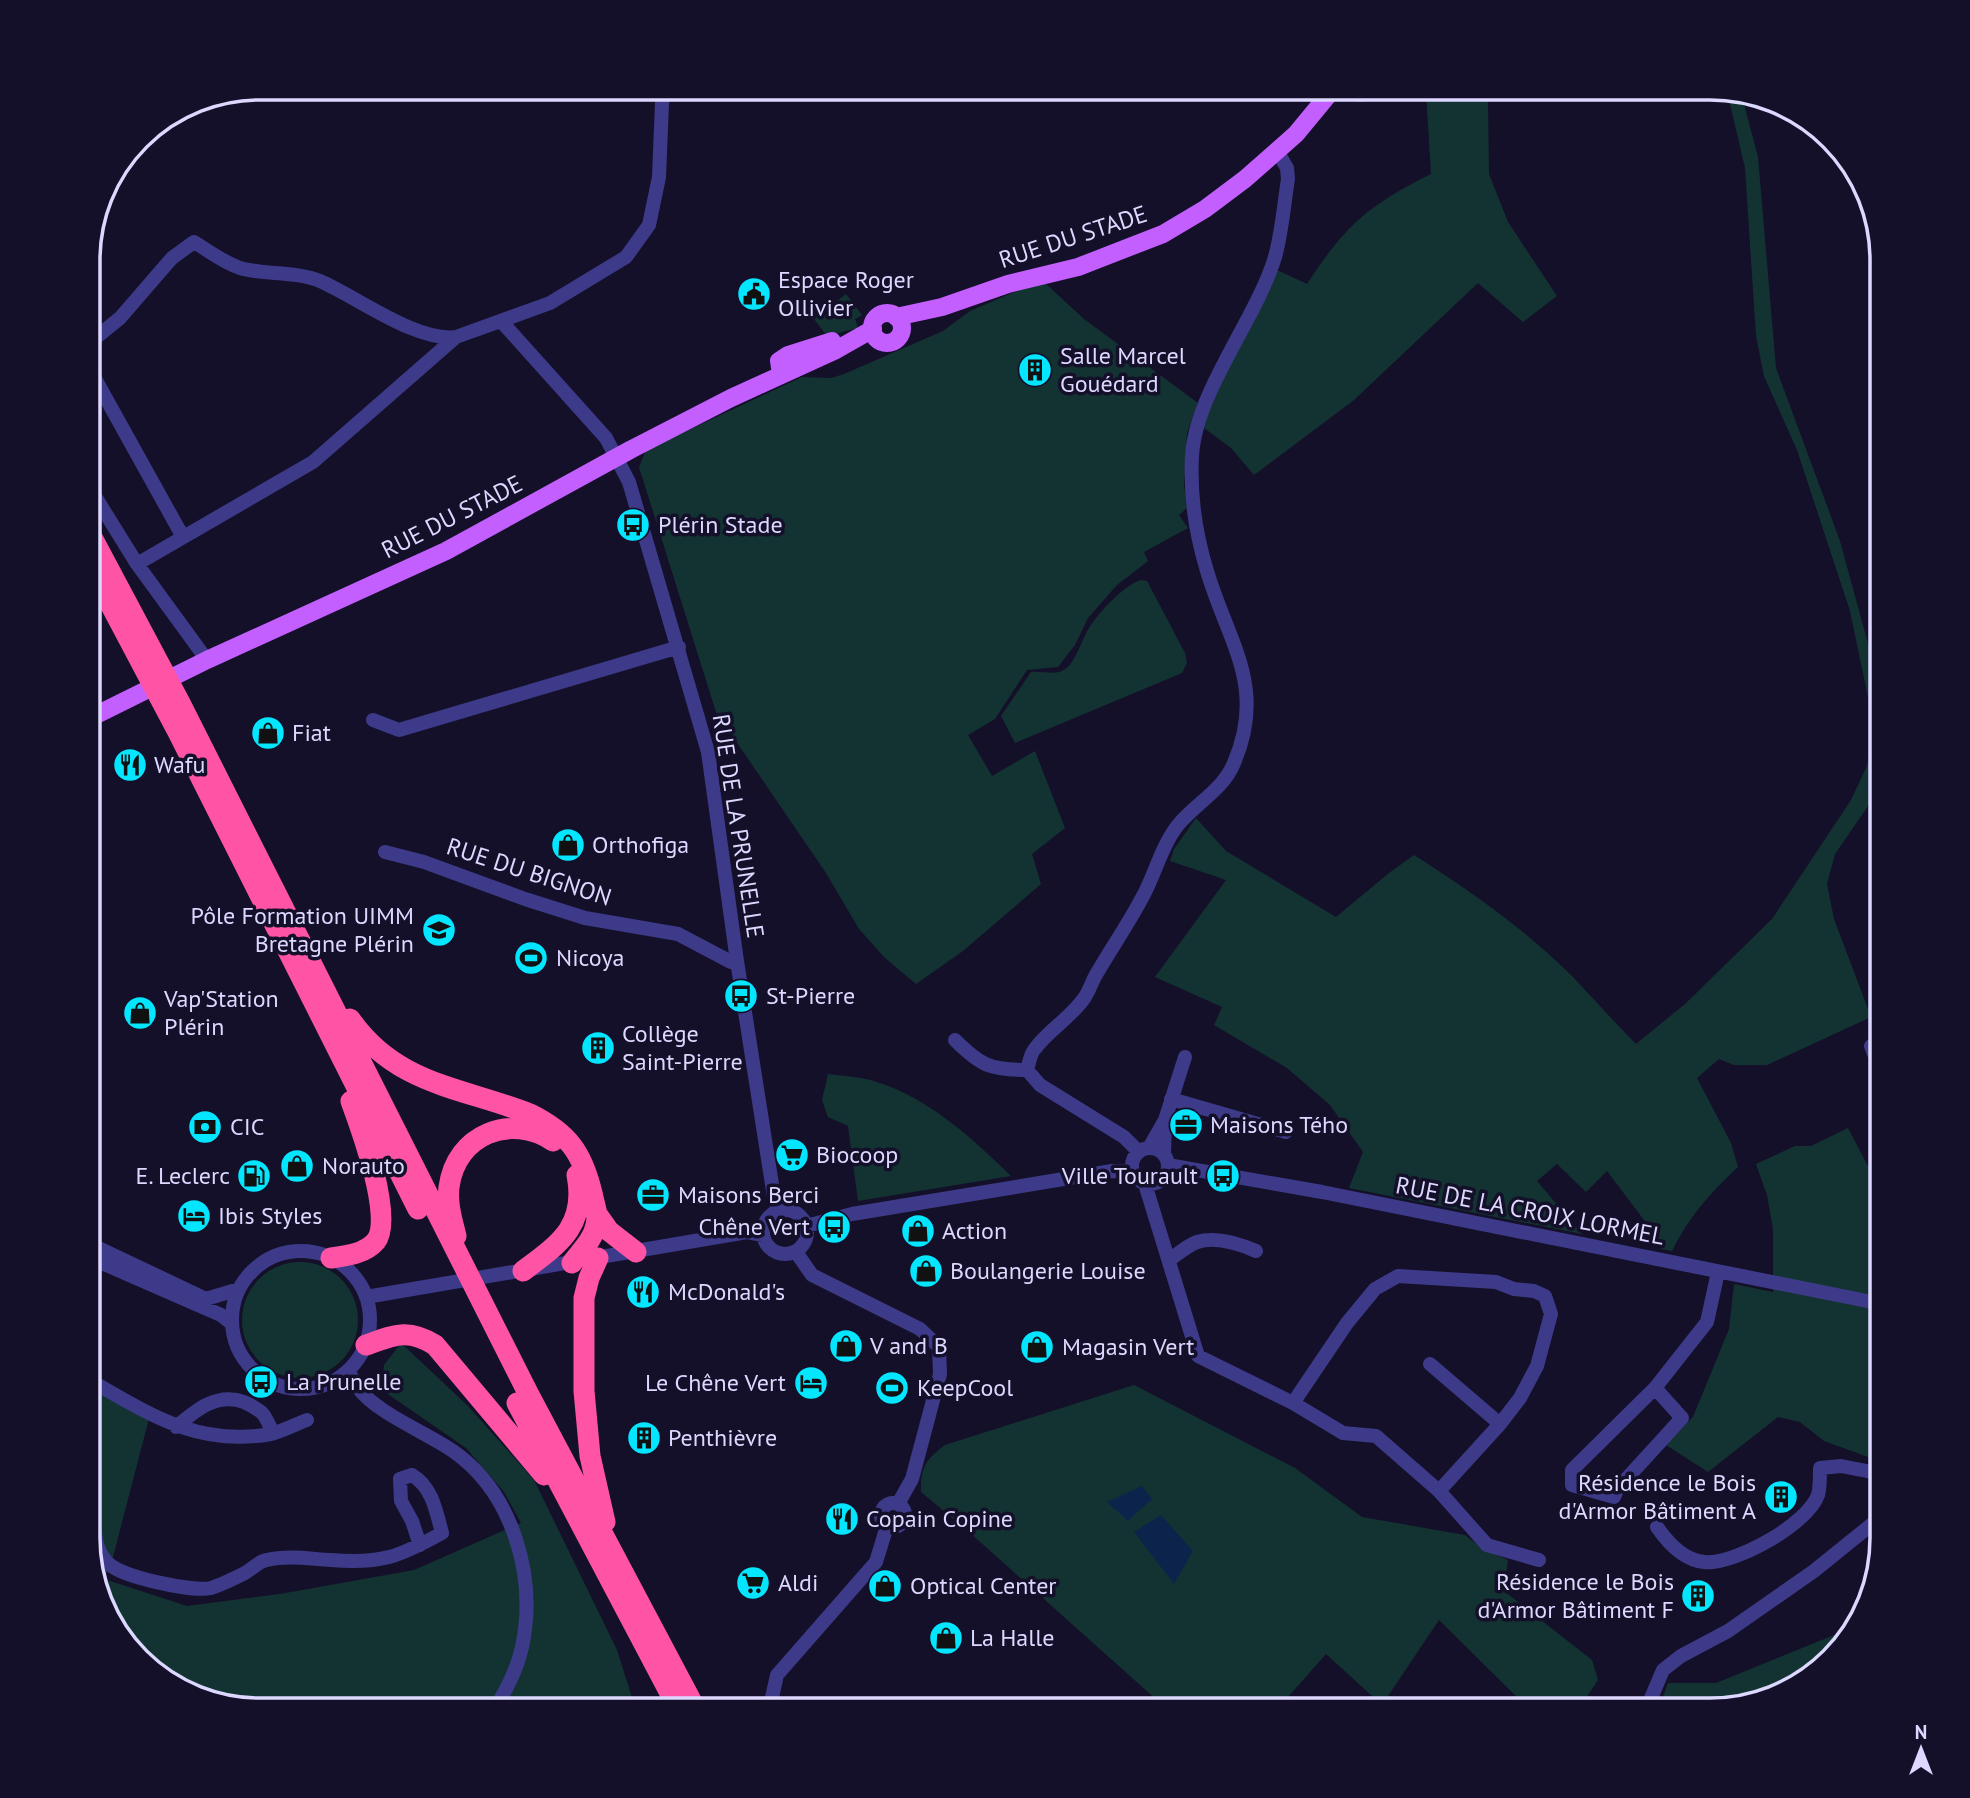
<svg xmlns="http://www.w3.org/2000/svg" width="1970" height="1798" viewBox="0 0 1970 1798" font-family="'PT Sans',sans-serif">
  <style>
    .green { fill: #133332 }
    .water { fill: #0c244c }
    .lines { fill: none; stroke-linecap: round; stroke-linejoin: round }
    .minor { stroke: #3d3a89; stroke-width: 14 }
    .major { stroke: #c35fff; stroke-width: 18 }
    .highway { stroke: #ff53a6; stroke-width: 21 }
    .labels { text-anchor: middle; stroke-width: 7; stroke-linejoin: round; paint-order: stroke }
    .street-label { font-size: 24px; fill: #ddd8ff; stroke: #141029 }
    .poi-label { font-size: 24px; fill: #ddd8ff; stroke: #141029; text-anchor: start }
    .rim { fill: none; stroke: #ddd8ff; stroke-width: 3.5 }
  </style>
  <rect width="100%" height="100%" fill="#141029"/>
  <path class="green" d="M1457,88H1491L1488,102L1489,174L1508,222L1557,296L1523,322L1478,283L1354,400L1254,475L1231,448L1204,428L1209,409L1275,269L1307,284C1346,225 1367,206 1431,174L1426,92Z
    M1727,91L1741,93L1758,157L1776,368L1840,541L1882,695V779L1866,809L1835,854L1827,884L1834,919L1871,1017L1767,1065H1734L1719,1059L1697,1078L1731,1143L1738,1167C1710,1193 1689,1217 1672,1251L1661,1249L1644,1220L1607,1171L1586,1192L1557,1164L1537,1181L1582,1234L1349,1188L1363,1152L1330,1105L1287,1068L1214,1025L1222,1007L1155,977L1226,880L1170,861L1174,849L1196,818L1226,851L1336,917L1389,873L1414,855C1470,891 1525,929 1573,977C1594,999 1614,1022 1636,1044L1685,1004L1772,919L1851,800L1866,768L1872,747L1869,702L1850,611L1797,450L1764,376L1756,336L1745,168Z
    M1045,283L1084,319L1198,403L1187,433L1184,485L1187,508L1179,515L1188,528L1144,552L1148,561L1117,585L1088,618L1075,645L1058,667L1027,670L995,719L968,735L992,776L1035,751L1065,828L1032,854L1041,884L963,951L916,984L884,957L859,929L826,873L716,712L639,467L646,450L802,377L831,378L844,374L943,331L970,311L1019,290Z
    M846,294L862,315L855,319L858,328L827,336L814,319Z
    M1141,580L1147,581L1185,653L1187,663L1182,673L1015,743L1001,716L1031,672C1039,671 1053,674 1059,672C1075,668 1081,640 1089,628C1099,612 1124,585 1141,580Z
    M828,1074C844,1076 862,1077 877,1082C930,1099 972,1138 1011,1176L858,1201L848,1126L828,1117L822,1100Z
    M1848,1128L1882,1193V1462L1824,1441L1800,1422L1778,1417L1708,1472L1666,1445L1693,1417L1729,1329L1734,1284L1773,1292V1229L1767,1195L1756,1164L1795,1146H1811Z
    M242 1320a58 58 0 1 1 116 0a58 58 0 1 1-116 0Z
    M401,1343L468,1406L534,1480L617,1650L636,1710H268L264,1706L249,1708L193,1697L138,1660L101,1605L88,1549V1374L152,1407L113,1557L104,1579L187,1606L280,1594L414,1570L521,1523L504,1492L466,1448L382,1390L384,1365Z
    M1134,1385L1295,1468L1362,1517L1465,1535L1483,1549L1508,1560L1504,1591L1592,1660L1598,1680L1584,1701L1574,1710H1530L1439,1620L1382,1705L1326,1654L1288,1697L1292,1701L1283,1710H1168L969,1532L921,1492C920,1468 926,1459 945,1445Z
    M1854,1627L1832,1660L1776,1698L1711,1710H1658L1668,1683H1716Z"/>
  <path class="water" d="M1142,1486L1152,1499L1128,1521L1107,1502Z
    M1161,1515L1193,1551L1174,1584L1134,1532Z"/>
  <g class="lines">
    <path class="minor" d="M1331,91L1361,95L1407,88
      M501,321L606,438L629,482L708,752L737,961L774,1197L779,1212
      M88,344L120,318L172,258L194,242C209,251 223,262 240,268C263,275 296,271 320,281C357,297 416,342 456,337
      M88,366L183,537
      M88,485L137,564L207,660
      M137,564L313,462L456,337L550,303L626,257L649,225L659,177L662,103L666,88
      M373,720L399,730L679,647
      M385,852L424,862L525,899L585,918L678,934L731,962L737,961
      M955,1040C981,1066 991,1070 1027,1070
      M1871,1046L1882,1073
      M1171,1099L1286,1132
      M1165,1120L1185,1057
      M1132 1166a18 18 0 1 1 36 0a18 18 0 1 1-36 0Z
      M1149,1148L1165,1120L1164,1155
      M1139,1152L1124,1137L1040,1085L1027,1070C1029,1064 1030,1055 1034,1050C1048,1030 1071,1018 1085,997C1090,989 1092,981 1097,973C1112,947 1129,923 1143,896C1155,874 1162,845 1178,825C1196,803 1223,790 1234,763C1267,686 1228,642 1207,571C1196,535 1190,493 1192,456C1196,391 1256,320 1275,257C1282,232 1284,204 1288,179L1287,168L1277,151
      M1168,1165L1322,1192L1882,1304
      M1145,1184L1198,1356L1293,1403L1343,1433L1376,1436L1439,1491L1487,1545L1539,1560
      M763 1232a22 22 0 1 1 44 0a22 22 0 1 1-44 0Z
      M806,1226L852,1214L1112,1171L1133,1172
      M88,1243L206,1299L239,1289
      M232 1320a69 69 0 1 1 138 0a69 69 0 1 1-138 0Z
      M796,1252L812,1275L920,1329L939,1347L940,1374L912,1479L898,1504
      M88,1257L221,1315L231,1323
      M1169,1260C1177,1255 1188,1245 1197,1242C1216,1236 1240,1244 1256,1251
      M88,1288L96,1261L88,1233
      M366,1297L747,1232L763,1235
      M1430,1364L1500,1424L1439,1491
      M349,1371C352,1377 354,1384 359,1389C377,1413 427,1433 453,1451C513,1493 537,1577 522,1647C517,1670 506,1690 494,1710
      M88,1379C149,1414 197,1447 271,1434C283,1431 296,1424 307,1420
      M1655,1388L1682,1418L1618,1488L1614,1497L1572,1485V1470L1655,1388L1707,1322L1718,1272
      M1293,1403L1347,1323L1375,1289L1398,1276L1496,1282L1514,1289L1534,1291L1545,1296L1551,1314L1537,1366L1520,1398L1500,1424
      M176,1427C196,1410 217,1392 244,1402C250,1405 259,1409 263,1414C267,1419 270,1427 273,1433
      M88,1501C98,1524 90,1546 109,1564C122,1577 192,1592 211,1588C221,1585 235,1578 245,1573C252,1569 259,1561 267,1560C288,1555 310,1559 331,1560C381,1564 399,1557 442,1533C436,1510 432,1487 412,1475L400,1479L401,1501L412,1521L420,1545
      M881 1515a12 12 0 1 1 24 0a12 12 0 1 1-24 0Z
      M1657,1527C1668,1543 1683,1560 1704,1562C1734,1565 1807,1525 1818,1495C1820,1488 1820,1476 1820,1468L1841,1466L1882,1474
      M772,1710L771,1702L777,1675L876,1562L887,1526
      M1646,1710L1663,1670L1681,1656L1728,1631L1814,1571L1882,1516"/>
    <path class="major" d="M872 328a15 15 0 1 1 30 0a15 15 0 1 1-30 0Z
      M896,317L942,307L1008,284L1078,267L1163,234L1205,209L1245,179L1296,134L1334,88
      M781,374L779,361L788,355L832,341
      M88,719L207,660L446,551L630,450L731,398L836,350L873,329"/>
    <path class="highway" d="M88,530L180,703L528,1393L696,1710
      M88,562L178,732L418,1209
      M350,1019C396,1085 461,1087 530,1114C568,1133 582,1152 592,1193C594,1204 599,1215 596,1225C593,1240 581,1251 572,1263
      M597,1214L609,1231L636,1252
      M456,1236C452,1220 447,1204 449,1187C456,1134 511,1113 553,1141
      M331,1258C346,1256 365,1254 376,1241C394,1219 361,1128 351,1101
      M598,1258L589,1278L584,1298V1391L590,1456L605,1522
      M523,1271C559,1244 587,1226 577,1175
      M366,1345C394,1335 408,1328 435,1345L544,1475
      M517,1403L679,1710"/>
  </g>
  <defs>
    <g id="civic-disc" transform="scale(1.75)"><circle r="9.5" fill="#04e6ff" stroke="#141029"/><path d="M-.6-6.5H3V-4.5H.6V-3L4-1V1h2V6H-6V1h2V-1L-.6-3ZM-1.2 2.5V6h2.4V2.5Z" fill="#111"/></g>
    <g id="building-disc" transform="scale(1.75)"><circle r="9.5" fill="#04e6ff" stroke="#141029"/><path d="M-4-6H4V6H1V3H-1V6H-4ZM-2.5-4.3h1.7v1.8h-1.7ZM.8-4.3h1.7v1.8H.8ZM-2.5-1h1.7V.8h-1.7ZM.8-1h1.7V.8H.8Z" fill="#111"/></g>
    <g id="bus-disc" transform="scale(1.75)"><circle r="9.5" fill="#04e6ff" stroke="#141029"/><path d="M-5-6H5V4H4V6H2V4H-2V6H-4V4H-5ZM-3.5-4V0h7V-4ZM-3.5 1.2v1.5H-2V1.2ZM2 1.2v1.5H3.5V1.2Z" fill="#111"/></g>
    <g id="shop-disc" transform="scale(1.75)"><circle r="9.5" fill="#04e6ff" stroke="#141029"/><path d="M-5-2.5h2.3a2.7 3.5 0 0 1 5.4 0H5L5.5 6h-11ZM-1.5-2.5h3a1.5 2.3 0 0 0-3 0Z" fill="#111"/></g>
    <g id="restaurant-disc" transform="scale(1.75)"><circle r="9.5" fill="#04e6ff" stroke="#141029"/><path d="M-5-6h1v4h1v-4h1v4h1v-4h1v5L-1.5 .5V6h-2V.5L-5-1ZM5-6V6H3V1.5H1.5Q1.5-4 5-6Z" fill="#111"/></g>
    <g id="school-disc" transform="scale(1.75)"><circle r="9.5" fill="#04e6ff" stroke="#141029"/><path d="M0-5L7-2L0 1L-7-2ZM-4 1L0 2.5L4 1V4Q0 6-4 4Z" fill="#111"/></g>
    <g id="stadium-disc" transform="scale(1.75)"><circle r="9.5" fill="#04e6ff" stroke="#141029"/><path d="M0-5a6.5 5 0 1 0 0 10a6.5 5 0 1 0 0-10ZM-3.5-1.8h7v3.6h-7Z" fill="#111"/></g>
    <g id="office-disc" transform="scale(1.75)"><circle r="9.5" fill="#04e6ff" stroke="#141029"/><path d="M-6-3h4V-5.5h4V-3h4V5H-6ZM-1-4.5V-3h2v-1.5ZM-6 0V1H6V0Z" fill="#111"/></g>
    <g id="bank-disc" transform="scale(1.75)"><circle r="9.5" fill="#04e6ff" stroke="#141029"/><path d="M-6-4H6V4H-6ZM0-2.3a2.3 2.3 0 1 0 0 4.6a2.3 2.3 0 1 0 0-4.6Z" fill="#111"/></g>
    <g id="supermarket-disc" transform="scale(1.75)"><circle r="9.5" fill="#04e6ff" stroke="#141029"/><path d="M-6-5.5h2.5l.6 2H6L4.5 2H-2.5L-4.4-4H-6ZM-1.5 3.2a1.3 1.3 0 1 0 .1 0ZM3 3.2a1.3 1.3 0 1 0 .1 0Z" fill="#111"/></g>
    <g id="fuel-disc" transform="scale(1.75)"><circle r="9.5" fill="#04e6ff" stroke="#141029"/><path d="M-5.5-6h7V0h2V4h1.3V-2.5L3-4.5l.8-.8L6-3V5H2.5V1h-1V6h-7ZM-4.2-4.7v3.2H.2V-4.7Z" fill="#111"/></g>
    <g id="hotel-disc" transform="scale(1.75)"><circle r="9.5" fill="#04e6ff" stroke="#141029"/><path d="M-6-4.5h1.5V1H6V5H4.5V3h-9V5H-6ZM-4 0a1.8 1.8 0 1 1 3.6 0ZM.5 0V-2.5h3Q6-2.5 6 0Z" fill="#111"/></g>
  </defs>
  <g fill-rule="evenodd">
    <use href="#civic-disc" x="754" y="294"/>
    <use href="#building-disc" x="1035" y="370"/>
    <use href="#bus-disc" x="633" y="525"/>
    <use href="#shop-disc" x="268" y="733"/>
    <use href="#restaurant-disc" x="130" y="765"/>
    <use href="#shop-disc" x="568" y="845"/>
    <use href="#school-disc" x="439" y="930"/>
    <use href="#stadium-disc" x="531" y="958"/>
    <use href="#bus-disc" x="741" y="996"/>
    <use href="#shop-disc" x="140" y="1013"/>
    <use href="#building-disc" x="598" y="1048"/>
    <use href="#office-disc" x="1186" y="1125"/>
    <use href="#bank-disc" x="205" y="1127"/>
    <use href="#supermarket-disc" x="792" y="1155"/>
    <use href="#shop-disc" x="297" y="1166"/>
    <use href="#fuel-disc" x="254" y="1176"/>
    <use href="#bus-disc" x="1223" y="1176"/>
    <use href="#office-disc" x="653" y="1195"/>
    <use href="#hotel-disc" x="194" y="1216"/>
    <use href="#bus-disc" x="834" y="1227"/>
    <use href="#shop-disc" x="918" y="1231"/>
    <use href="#shop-disc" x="926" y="1271"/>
    <use href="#restaurant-disc" x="643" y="1292"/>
    <use href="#shop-disc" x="846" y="1346"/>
    <use href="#shop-disc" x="1037" y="1347"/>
    <use href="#bus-disc" x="261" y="1382"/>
    <use href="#hotel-disc" x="811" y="1383"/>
    <use href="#stadium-disc" x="892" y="1388"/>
    <use href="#building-disc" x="644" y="1438"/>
    <use href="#building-disc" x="1781" y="1497"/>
    <use href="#restaurant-disc" x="842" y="1519"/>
    <use href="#supermarket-disc" x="753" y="1583"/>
    <use href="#shop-disc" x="885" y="1586"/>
    <use href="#building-disc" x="1698" y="1596"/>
    <use href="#shop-disc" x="946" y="1638"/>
  </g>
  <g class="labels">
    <g class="street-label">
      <text transform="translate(1073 237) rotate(-18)" y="8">RUE DU STADE</text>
      <text transform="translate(452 517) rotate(-27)" y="8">RUE DU STADE</text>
      <text transform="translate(738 826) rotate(81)" y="8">RUE DE LA PRUNELLE</text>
      <text transform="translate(529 872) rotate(18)" y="8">RUE DU BIGNON</text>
      <text transform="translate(1530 1211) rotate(11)" y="8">RUE DE LA CROIX LORMEL</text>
    </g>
    <g class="poi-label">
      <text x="778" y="288">Espace Roger<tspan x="778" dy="28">Ollivier</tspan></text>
      <text x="1060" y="364">Salle Marcel<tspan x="1060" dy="28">Gouédard</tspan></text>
      <text x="658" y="533">Plérin Stade</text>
      <text x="292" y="741">Fiat</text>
      <text x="154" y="773">Wafu</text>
      <text x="592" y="853">Orthofiga</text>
      <text x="414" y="924" text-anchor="end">Pôle Formation UIMM<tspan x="414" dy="28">Bretagne Plérin</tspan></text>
      <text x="556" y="966">Nicoya</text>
      <text x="766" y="1004">St-Pierre</text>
      <text x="164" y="1007">Vap'Station<tspan x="164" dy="28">Plérin</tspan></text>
      <text x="622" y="1042">Collège<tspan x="622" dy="28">Saint-Pierre</tspan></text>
      <text x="1210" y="1133">Maisons Tého</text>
      <text x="230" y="1135">CIC</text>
      <text x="816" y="1163">Biocoop</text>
      <text x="322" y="1174">Norauto</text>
      <text x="230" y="1184" text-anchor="end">E. Leclerc</text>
      <text x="1198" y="1184" text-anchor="end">Ville Tourault</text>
      <text x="678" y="1203">Maisons Berci</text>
      <text x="218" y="1224">Ibis Styles</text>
      <text x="810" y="1235" text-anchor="end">Chêne Vert</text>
      <text x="942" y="1239">Action</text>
      <text x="950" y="1279">Boulangerie Louise</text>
      <text x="668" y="1300">McDonald's</text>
      <text x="870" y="1354">V and B</text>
      <text x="1062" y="1355">Magasin Vert</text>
      <text x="286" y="1390">La Prunelle</text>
      <text x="786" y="1391" text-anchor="end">Le Chêne Vert</text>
      <text x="917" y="1396">KeepCool</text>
      <text x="668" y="1446">Penthièvre</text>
      <text x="1756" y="1491" text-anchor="end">Résidence le Bois<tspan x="1756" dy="28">d'Armor Bâtiment A</tspan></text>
      <text x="866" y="1527">Copain Copine</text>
      <text x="1674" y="1590" text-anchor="end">Résidence le Bois<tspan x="1674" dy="28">d'Armor Bâtiment F</tspan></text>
      <text x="778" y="1591">Aldi</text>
      <text x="910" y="1594">Optical Center</text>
      <text x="970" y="1646">La Halle</text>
    </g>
  </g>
  <path d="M0 0H1970V1798H0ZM260 100H1710A160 160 0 0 1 1870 260V1538A160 160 0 0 1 1710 1698H260A160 160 0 0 1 100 1538V260A160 160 0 0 1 260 100Z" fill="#141029" fill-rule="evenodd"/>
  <path class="rim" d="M260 100H1710A160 160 0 0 1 1870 260V1538A160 160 0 0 1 1710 1698H260A160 160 0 0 1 100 1538V260A160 160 0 0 1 260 100Z"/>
  <g transform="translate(1921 1749)" stroke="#141029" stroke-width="5" paint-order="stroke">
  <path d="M0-5L12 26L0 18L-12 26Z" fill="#ddd8ff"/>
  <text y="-10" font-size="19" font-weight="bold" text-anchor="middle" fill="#ddd8ff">N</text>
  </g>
</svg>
